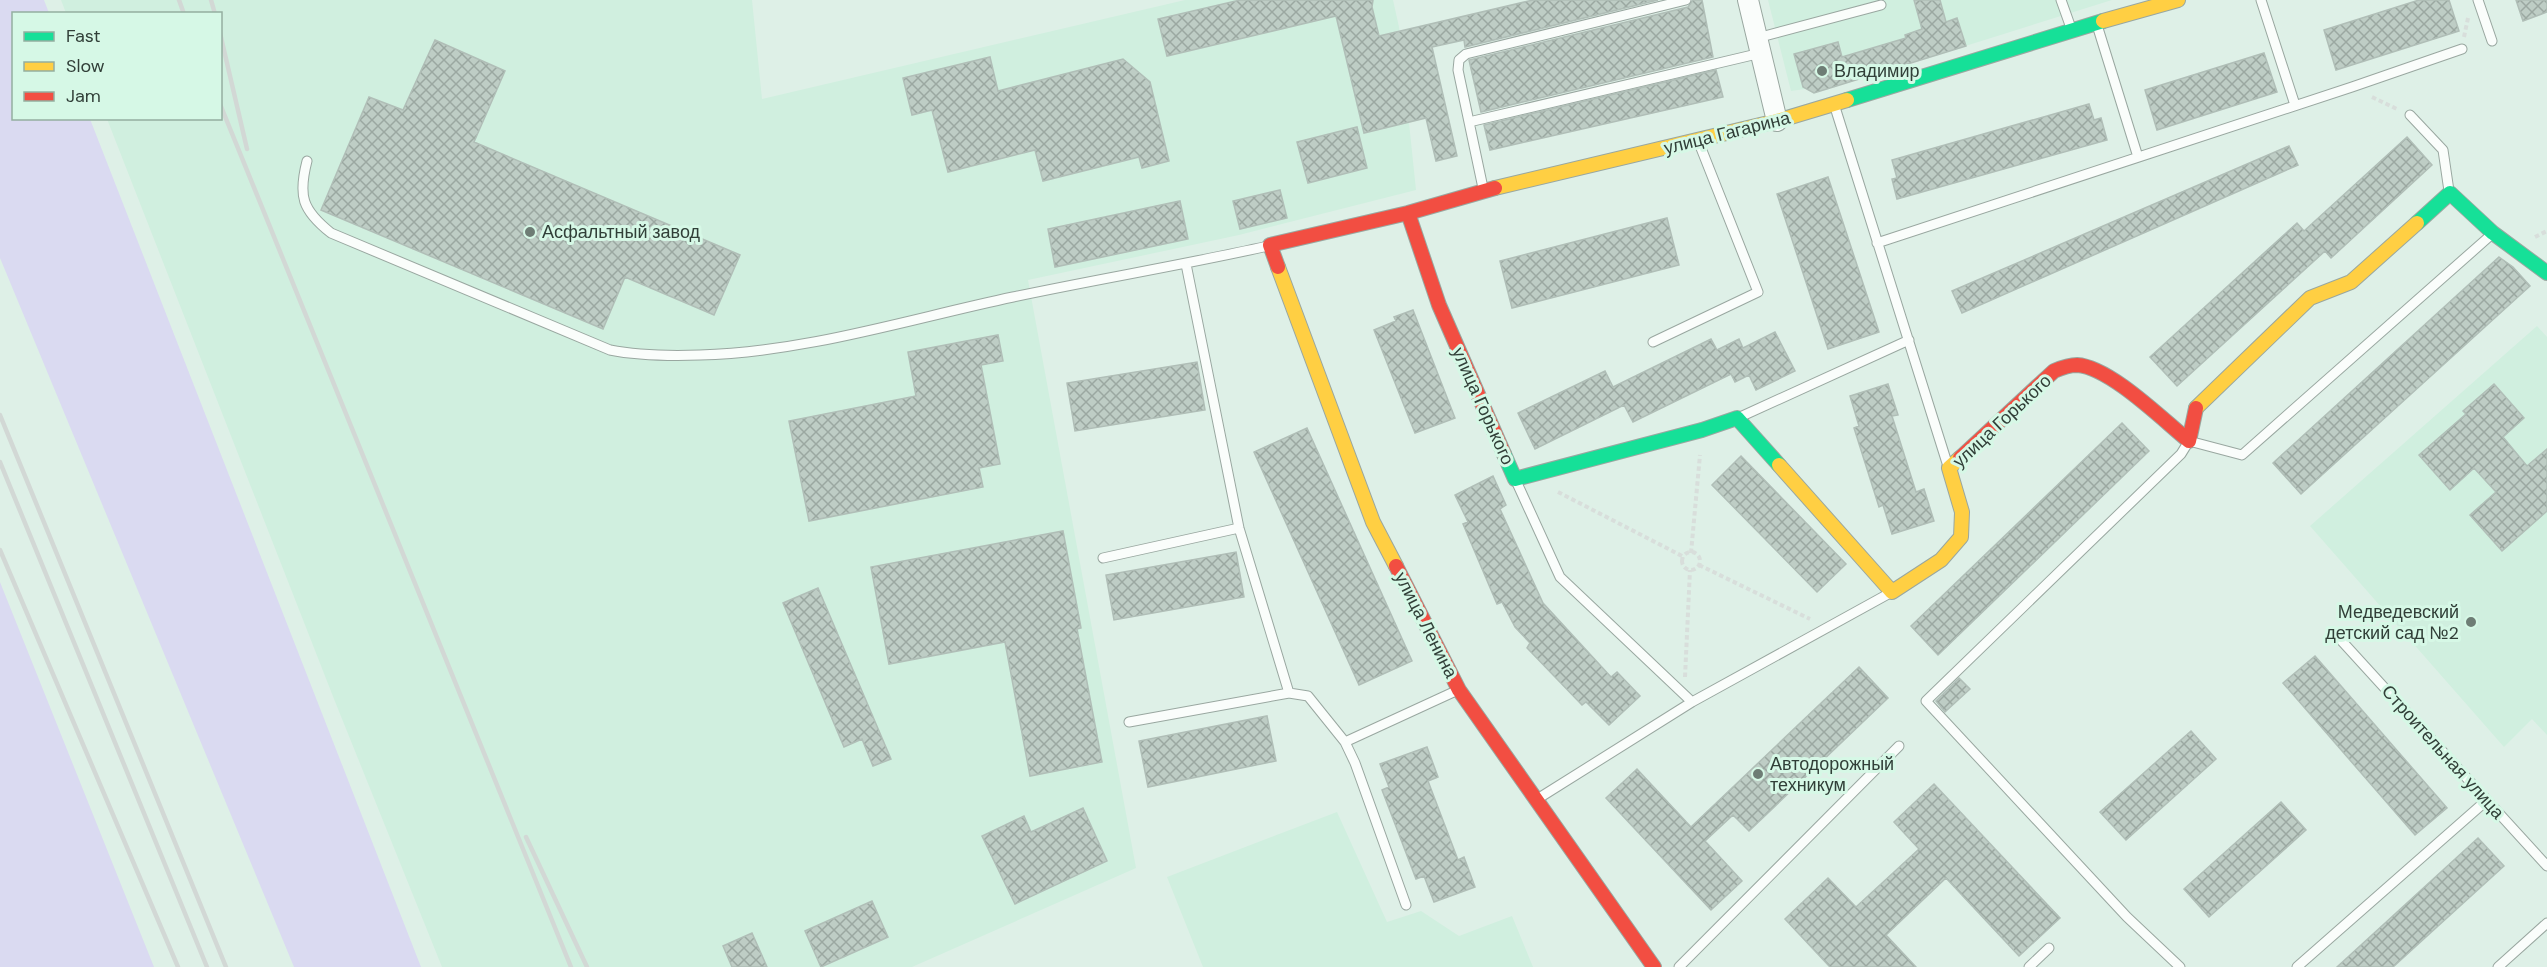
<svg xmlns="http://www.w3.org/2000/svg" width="2547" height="967" viewBox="0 0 2547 967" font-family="'DM Sans',sans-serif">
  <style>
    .built { fill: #d0efdf }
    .green { fill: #dadaf1 }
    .building { fill: url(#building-cross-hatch); stroke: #b0beb7; stroke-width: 1.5 }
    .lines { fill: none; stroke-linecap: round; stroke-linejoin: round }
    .lane-casing { stroke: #99a7a0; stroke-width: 11 }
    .street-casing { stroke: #99a7a0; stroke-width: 22 }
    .fast-casing { stroke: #99a7a0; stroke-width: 16 }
    .slow-casing { stroke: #99a7a0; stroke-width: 16 }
    .jam-casing { stroke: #99a7a0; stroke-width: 16 }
    .path { stroke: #d8dedb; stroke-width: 4; stroke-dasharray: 4.5 3; stroke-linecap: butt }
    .lane { stroke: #fafdfb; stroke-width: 9 }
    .street { stroke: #fafdfb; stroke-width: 20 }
    .fast { stroke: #16e098; stroke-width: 14 }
    .slow { stroke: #ffcf43; stroke-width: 14 }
    .jam { stroke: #f24e42; stroke-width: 14 }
    .rail { stroke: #d2d8d5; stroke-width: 4.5 }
    .poi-dot { fill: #6e7d75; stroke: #d6f8e6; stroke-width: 2 }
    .labels { text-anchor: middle; stroke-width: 6; stroke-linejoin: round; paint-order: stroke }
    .poi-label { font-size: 18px; fill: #313f38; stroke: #d6f8e6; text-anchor: start }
    .street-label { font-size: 18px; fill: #313f38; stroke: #d6f8e6 }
  </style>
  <defs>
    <pattern id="building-cross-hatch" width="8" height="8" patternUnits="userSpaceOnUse" patternTransform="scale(1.5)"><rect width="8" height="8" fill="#becdc5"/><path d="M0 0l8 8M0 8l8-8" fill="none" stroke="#9ba8a1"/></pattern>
  </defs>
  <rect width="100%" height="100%" fill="#def0e7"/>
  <path class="built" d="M61,0H752L762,99L1185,0H1393L1399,27L1416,190L1239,235L1028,280L1136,868L912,967H442L334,699L107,119L220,118V14L66,13Z
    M1768,0H2112L1847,83L1791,91Z
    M2537,326L2547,337V735L2532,719L2504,747L2310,526Z
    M1337,812L1387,922L1421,911L1459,936L1512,916L1533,967H1203L1167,877Z"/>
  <path class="green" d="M0,0H44L49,13L14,14V118L90,119L421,967H294L0,258Z
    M0,582L154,967H0Z"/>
  <path class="building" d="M1240,0H1373L1372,7L1379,36L1533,0H1658L1465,47L1464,40L1432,47L1457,156L1436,161L1426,118L1364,133L1336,16L1167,56L1158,19Z
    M1693,0H1702L1713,57L1481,112L1469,60L1688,7Z
    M1914,0H1940L1946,22L1957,18L1966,46L1814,93L1803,87L1794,54L1838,42L1842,57L1906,38L1905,35L1922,29Z
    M2419,0H2449L2459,31L2336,70L2324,30Z
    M2516,0H2547V12L2523,21Z
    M435,40L505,71L474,142L740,255L714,315L625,277L603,329L321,210L369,97L403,110Z
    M2264,53L2277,92L2157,130L2145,90Z
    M990,57L998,91L1123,59L1150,82L1169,161L1142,168L1139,157L1043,181L1035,150L948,172L932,110L912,115L903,78Z
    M1716,70L1723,97L1490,150L1484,125Z
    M2089,104L2094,120L2101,118L2107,140L1897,199L1892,179L1897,178L1892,160Z
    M1357,127L1367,168L1308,183L1297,142Z
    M2407,137L2432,165L2331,258L2325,251L2177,386L2150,357L2297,223L2304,231Z
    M2289,146L2298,165L1962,313L1952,291Z
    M1828,177L1879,332L1828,349L1777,194Z
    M1280,190L1287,218L1240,229L1233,201Z
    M1180,201L1188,239L1055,267L1048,229Z
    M1667,218L1679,265L1512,308L1500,261Z
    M2499,257L2513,267L2530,286L2301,494L2273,463Z
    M1413,310L1455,418L1415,433L1374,330L1396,321L1394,317Z
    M1775,332L1795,371L1756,390L1749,375L1735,382L1731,374L1633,422L1624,405L1535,449L1518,413L1605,371L1613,387L1711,339L1717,350L1739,339L1743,348Z
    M998,335L1003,361L981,365L1000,464L979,468L983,487L809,521L789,421L916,396L908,352Z
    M1197,362L1205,410L1075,431L1067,383Z
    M1888,384L1898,415L1892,416L1916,492L1924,489L1934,521L1892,534L1883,505L1879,507L1854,428L1859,426L1850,396Z
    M2494,384L2524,418L2503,437L2527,466L2547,449V511L2502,551L2470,515L2496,492L2474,468L2450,490L2419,455L2466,414L2463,411Z
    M2122,423L2149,451L1938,655L1911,626Z
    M1307,428L1412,661L1359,685L1254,452Z
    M1741,456L1846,564L1817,592L1712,485Z
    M1493,476L1506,505L1500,509L1543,603L1611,677L1617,672L1640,696L1609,725L1586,702L1582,705L1527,648L1530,643L1515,627L1502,602L1497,604L1463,524L1468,522L1455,495Z
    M1063,531L1081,628L1077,629L1102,762L1030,776L1005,642L889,664L871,567Z
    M1236,552L1244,597L1114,620L1106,575Z
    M818,588L891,759L873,766L862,739L844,747L783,603Z
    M2315,656L2447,808L2415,835L2283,683Z
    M1859,667L1888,698L1749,831L1733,815L1705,841L1742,881L1711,910L1606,798L1637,769L1691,827Z
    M1959,678L1970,689L1945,712L1936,701Z
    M1267,716L1276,761L1148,787L1139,741Z
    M2191,731L2216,759L2126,840L2100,812Z
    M1427,747L1438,777L1428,781L1458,860L1464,857L1475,887L1434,902L1424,876L1416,879L1382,790L1389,787L1380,764Z
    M1934,784L2060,918L2019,956L1946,878L1886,935L1916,967H1830L1785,919L1828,878L1856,907L1919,849L1894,822Z
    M2281,802L2306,830L2209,917L2184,889Z
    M1083,808L1107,861L1015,904L982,836L1024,816L1031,832Z
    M2478,838L2504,866L2393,967H2337Z
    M872,901L888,937L821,967L805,931Z
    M752,933L767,967H732L723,946Z"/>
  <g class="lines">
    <g class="lane-casing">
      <path id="lane" d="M2061,0L2071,28
        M2261,0L2295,105
        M2478,0L2492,41
        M2097,25L2138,157
        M1757,38L1881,5
        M1834,104L1947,463
        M2410,115L2443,150L2449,191
        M1469,122L1761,53
        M307,161C298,196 302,210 331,233L610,350C640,356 669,356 700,355C807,352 909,319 1013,297C1098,279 1183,265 1268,246
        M1483,188L1458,70L1459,60L1466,54L1686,0
        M1877,243L2352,87L2462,49
        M1653,342L1758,292L1699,143
        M1740,417L1909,340
        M1517,483L1560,577L1692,702
        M1103,558L1239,528
        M2339,638L2547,866
        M1289,693L1308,696L1345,742L1355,763L1406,905
        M1129,722L1289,693L1239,528L1186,264
        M1345,742L1458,690
        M1539,798L1692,702L1890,593
        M1679,967L1899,746
        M2029,967L2049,948
        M2180,967L2127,917L1926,701L2181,454L2189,441L2242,455L2491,235
        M2297,967L2487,800
        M2498,967L2547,923"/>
    </g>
    <g class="street-casing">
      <path id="street" d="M1748,0L1777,121"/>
    </g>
    <g class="fast-casing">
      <path id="fast" d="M1847,100L2103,21
        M2417,223L2450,193L2493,233L2547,273
        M1504,454L1515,479L1702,430L1737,418L1779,465"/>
    </g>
    <g class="slow-casing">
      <path id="slow" d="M2103,21L2178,0
        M1495,188L1777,121L1847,100
        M1278,267L1373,522L1396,566
        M2196,408L2310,298L2351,282L2417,223
        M1779,465L1892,592L1941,560L1961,537L1962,512L1949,468L1960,458"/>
    </g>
    <g class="jam-casing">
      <path id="jam" d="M1408,213L1439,305L1504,454
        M1278,267L1270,245L1408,213L1495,188
        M1960,458L2054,371C2061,368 2069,365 2077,365C2110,367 2163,420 2189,441L2196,408
        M1396,566L1459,690L1654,967"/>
    </g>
    <path class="path" d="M2464,37L2468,18
      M2372,97L2397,109
      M2535,237L2547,231
      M1558,492L1684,557
      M1682 561a9 9 0 1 1 18 0a9 9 0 1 1-18 0Z
      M1691,553L1700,455
      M1699,565L1810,619
      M1685,677L1690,570"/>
    <use href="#lane" class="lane"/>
    <use href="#street" class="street"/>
    <use href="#fast" class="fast"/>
    <use href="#slow" class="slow"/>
    <use href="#jam" class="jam"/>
    <path class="rail" d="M179,0L184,14
      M211,0L215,14
      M220,33L247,149
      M220,104L571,967
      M0,415L226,967
      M0,462L207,967
      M0,550L178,967
      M526,837L587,967"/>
  </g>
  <g class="poi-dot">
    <circle cx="1822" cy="71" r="6"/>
    <circle cx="530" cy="232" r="6"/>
    <circle cx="2471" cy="622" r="6"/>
    <circle cx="1758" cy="774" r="6"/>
  </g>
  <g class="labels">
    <g class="poi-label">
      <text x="1834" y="77">Владимир</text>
      <text x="542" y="238">Асфальтный завод</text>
      <text x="2459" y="618" text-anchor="end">Медведевский<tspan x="2459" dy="21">детский сад №2</tspan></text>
      <text x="1770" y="770">Автодорожный<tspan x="1770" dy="21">техникум</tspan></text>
    </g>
    <g class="street-label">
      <text transform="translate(1727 133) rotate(-14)" y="6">улица Гагарина</text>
      <text transform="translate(1483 406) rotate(66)" y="6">улица Горького</text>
      <text transform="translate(2002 421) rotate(-43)" y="6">улица Горького</text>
      <text transform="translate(1426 625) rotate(63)" y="6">улица Ленина</text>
      <text transform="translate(2443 752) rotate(48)" y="6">Строительная улица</text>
    </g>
  </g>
  <rect x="12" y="12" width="210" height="108" fill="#d6f8e6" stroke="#94aea0" stroke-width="1.5"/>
  <rect x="24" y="32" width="30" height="9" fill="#16e098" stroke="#94aea0" stroke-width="1.5"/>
  <text x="66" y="42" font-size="18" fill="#313f38">Fast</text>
  <rect x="24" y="62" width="30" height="9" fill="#ffcf43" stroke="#94aea0" stroke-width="1.5"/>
  <text x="66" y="72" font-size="18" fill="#313f38">Slow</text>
  <rect x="24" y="92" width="30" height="9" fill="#f24e42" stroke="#94aea0" stroke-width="1.5"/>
  <text x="66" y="102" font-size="18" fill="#313f38">Jam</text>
</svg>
